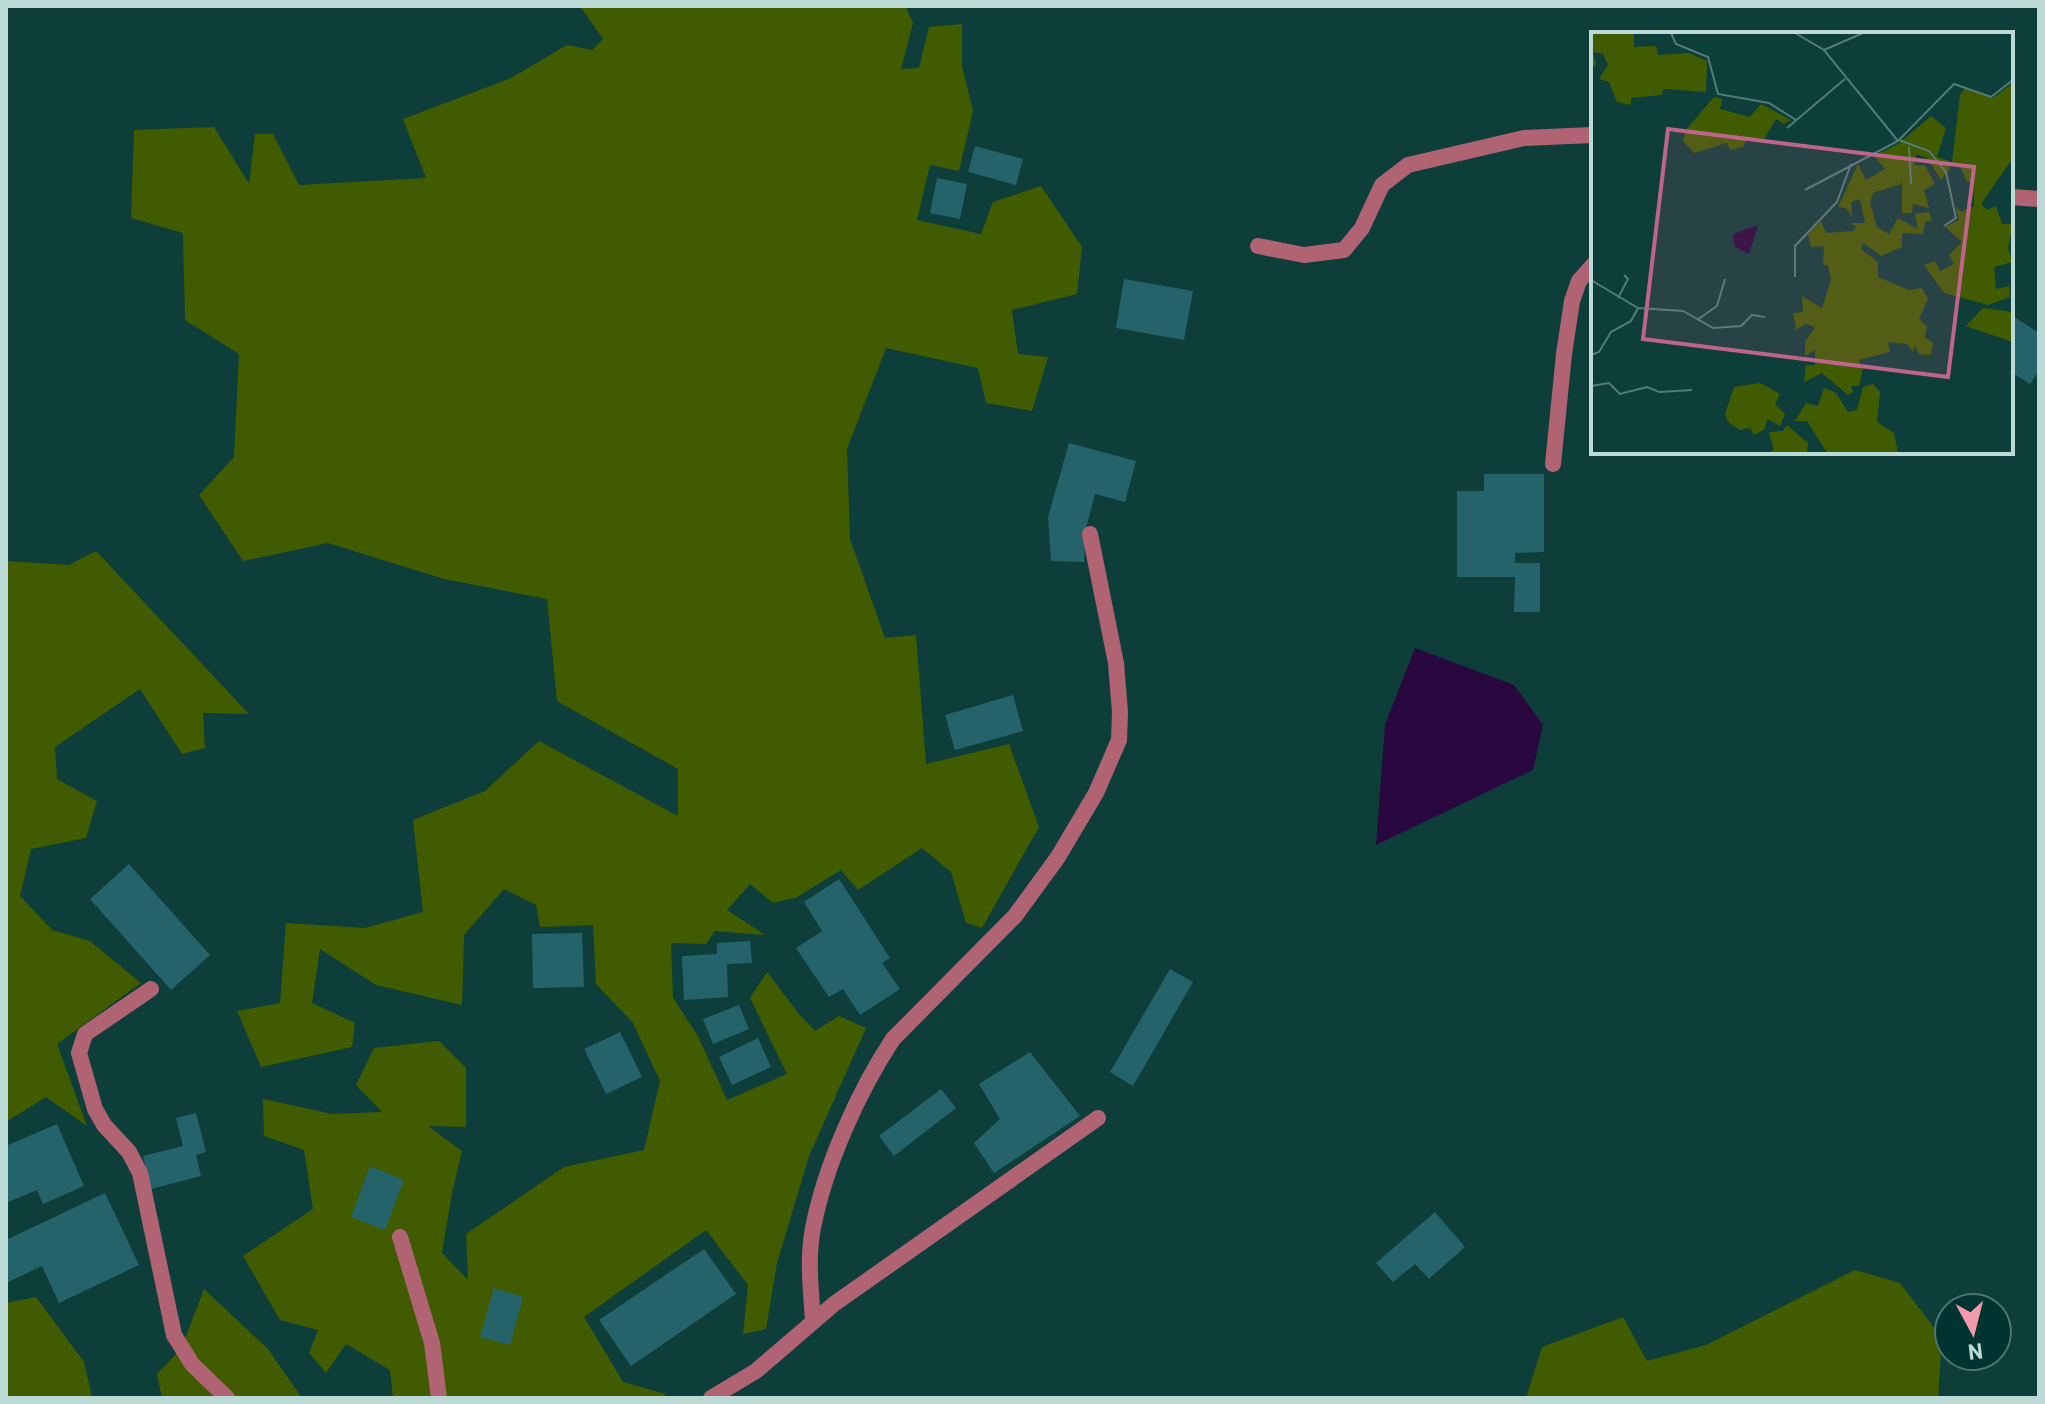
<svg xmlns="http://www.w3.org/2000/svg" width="2045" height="1404" viewBox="0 0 2045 1404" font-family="Barlow,sans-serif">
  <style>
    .green { fill: #415c00 }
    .water { fill: #28083e }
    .building { fill: #25636b }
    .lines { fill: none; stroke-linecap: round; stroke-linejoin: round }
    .minor { stroke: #af6373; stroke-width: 16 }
    .inset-road { fill: none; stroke: #537c78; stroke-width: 2 }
    .view { fill: #bf658c; fill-opacity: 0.15; stroke: #bf658c; stroke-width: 4 }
    .inset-edge { fill: none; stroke: #bbd9d5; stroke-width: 4 }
  </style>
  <rect width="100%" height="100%" fill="#0e3e3a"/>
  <path class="green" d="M580,6H905L913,23L901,69L919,68L929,27L962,24V66L973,111L959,171L930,165L917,220L981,234L993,202L1041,186L1082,247L1077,294L1012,310L1018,354L1048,357L1032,411L986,403L978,368L886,348L847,449L850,539L885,638L916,635L926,764L1009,744L1039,827L982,928L966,923L951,872L922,848L858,890L841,870L797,897L773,903L750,884L727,910L765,935L715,931L706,944L671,943L673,998L698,1036L727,1100L787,1074L750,998L767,972L799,1014L815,1031L839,1016L866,1028L809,1156L777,1263L766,1329L743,1334L748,1285L706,1230L584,1317L623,1382L666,1394L661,1398H393L390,1370L346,1344L326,1373L309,1353L318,1330L280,1320L243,1256L313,1209L304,1150L264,1136L263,1099L332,1114L382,1112L356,1085L374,1048L439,1041L466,1068V1127L428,1126L462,1151L452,1193L442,1253L468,1280L466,1234L564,1167L644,1150L660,1081L633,1023L596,984L593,925L540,927L536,905L504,889L464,935L462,1005L376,985L320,949L312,1003L355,1023L352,1047L261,1067L237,1011L280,1003L286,923L365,928L423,912L413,820L485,791L539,741L678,816V769L557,701L547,599L444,579L328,543L243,561L199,495L234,457L239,354L185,320L183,233L131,218L134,130L214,127L249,184L255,134H273L299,185L426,178L403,119L511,78L567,45L592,50L603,39Z
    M96,551L249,714L203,713L205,748L182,754L140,689L55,747L57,779L97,801L86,838L31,849L20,896L52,930L90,941L141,983L57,1044L87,1126L46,1097L6,1122V561L69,565Z
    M1855,1270L1900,1283L1942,1338L1938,1398H1526L1542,1347L1623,1317L1647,1361L1706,1345Z
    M204,1289L268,1349L302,1398H162L157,1374L181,1349Z
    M36,1297L84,1362L92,1397L95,1398H6V1303Z"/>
  <path class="water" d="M1415,648L1514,685L1543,725L1533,770L1376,845L1385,725Z"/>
  <path class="building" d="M975,146L1023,159L1016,185L968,172Z
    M937,178L967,184L960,219L930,213Z
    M1124,279L1193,291L1184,340L1116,328Z
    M2011,315L2039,333V371L2030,384L2011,372Z
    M1069,443L1136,461L1125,502L1095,494L1086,528L1084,562L1051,561L1048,517Z
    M1484,474H1544V552L1515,553V563H1540V612H1514L1515,577H1457V491H1484Z
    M1013,695L1023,731L955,750L945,715Z
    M129,864L210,955L171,990L90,899Z
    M839,879L890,958L882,963L900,989L860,1015L843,989L829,997L796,948L822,931L804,902Z
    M582,933L584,987L533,988L532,934Z
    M750,941L752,963L727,964L728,997L684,1000L682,956L717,954V943Z
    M1170,969L1193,982L1133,1086L1110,1072Z
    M739,1005L749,1029L713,1044L703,1019Z
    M620,1032L642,1077L606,1094L584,1049Z
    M758,1038L771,1067L732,1085L719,1057Z
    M1030,1052L1080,1116L994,1173L974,1143L1000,1119L979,1084Z
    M941,1089L956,1108L894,1156L879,1136Z
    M196,1113L206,1152L196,1155L201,1176L151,1189L143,1156L183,1146L176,1118Z
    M57,1124L84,1186L43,1204L37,1190L6,1203V1146Z
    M370,1166L404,1180L385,1230L351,1217Z
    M105,1193L139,1265L59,1303L42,1266L6,1283V1240Z
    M1435,1212L1465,1247L1429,1279L1415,1264L1393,1282L1376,1263Z
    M704,1249L736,1294L631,1366L599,1320Z
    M494,1288L523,1297L510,1345L480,1337Z"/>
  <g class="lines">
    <path class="minor" d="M2011,197L2039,199
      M1258,246L1304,255L1344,250L1362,228L1382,185L1408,165L1524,138L1593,135
      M1553,464L1564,354L1572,301L1579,281L1593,265
      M151,989L85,1034L79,1053L95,1109L104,1125L129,1152L140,1173L174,1335L192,1364L227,1398
      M400,1237L432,1343L439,1398
      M813,1321C811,1290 807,1259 813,1228C825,1166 858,1092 893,1039L1015,916L1058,857L1096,793L1119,740L1120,712L1116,663L1090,534
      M711,1398L756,1371L834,1304L1098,1118"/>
  </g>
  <g transform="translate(1591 32)">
    <rect width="422" height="422" fill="#0e3e3a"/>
    <path d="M0,1H43V15L65,14L67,23L98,21L116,29L115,60L73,57L70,63L40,66V73L26,70L18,50L8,47L17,33L12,22L2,20L5,33L0,37ZM422,51V126L390,172L396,178L405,174L411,192H422L417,216L422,230L403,235L405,257L418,254L419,265L397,273L353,261L333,233L344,229L349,239L363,232L358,223L371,210L354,195L368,188L365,175L371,180L383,174L382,150H376L369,134L361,130L369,63L374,56L402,66ZM123,65L131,67L129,77L159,85L170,72L200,88L193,92L185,87L173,107L156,106L152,115L139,118L136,111L103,121L92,109L94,99ZM340,84L355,96L346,125L358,129L359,136L350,148L336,126L325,122L324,133H334L344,152L333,158L338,176L322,172L321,181H311V146L310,152L282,161L279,171L286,195L298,202L307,186L327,197L324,182L338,180L341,189L334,190L332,202L311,201V215L290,224L272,211L270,217L287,230V245L318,258L331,256L337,267L328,287L336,294L334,306L342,310L340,323L328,322L324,314L322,320L316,312L297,310L299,320L268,328L272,336L268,354H260L262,360L257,363L231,341L213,350L215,333H224V318L214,324V310L224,295L215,292L205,298L202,281L212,280L211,264L231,276L240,248L237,233H232L233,214L220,215L217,202L230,189L235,201L262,199L265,195L260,191H274L269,167L260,170L261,185L255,176L247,175L267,132L275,148L294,137L283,124L307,112ZM392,276L422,280V310L375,294ZM169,351L189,362L184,372L194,382L189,394L176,387L174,397L163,403L159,396L149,398L137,390L134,382L143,355ZM282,352L289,360L286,390L303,401L307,421H236L216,389H204L215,371L227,374L233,356L245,361L257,380L266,378L272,355ZM196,393L217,411L216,421H174L183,418L178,400L192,399Z" fill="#415c00"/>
    <path d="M167,193L158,222L144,215L142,202Z" fill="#28083e"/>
    <path class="inset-road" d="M80,1L85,12L117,25L127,62L178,71L205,88M204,1L233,18L307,109M233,18L272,1M196,96L254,47M308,108L338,119L355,140L365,186L353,194M318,115L320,152M214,158L307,109L363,52L400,65L422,48M204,245V214L246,170L260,132M0,248L47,276L92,279L122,296L150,294L161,283L174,285M27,266L37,247L33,243M106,288L126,274L134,247M0,323L8,320L20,300L40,289L47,276M0,354L18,351L29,362L56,355L68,360L101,358"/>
    <path class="view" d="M77,97L383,135L357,345L52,307Z"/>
    <rect width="422" height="422" class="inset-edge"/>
  </g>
  <rect width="2045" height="1404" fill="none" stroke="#bbd9d5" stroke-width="16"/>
  <g transform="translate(1973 1332) rotate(173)"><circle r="38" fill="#003430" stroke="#4b7672" stroke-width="2"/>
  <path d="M0-6L14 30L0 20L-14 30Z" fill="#f39aac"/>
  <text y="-12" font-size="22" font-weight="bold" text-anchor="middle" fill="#bbd9d5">N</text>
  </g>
</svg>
